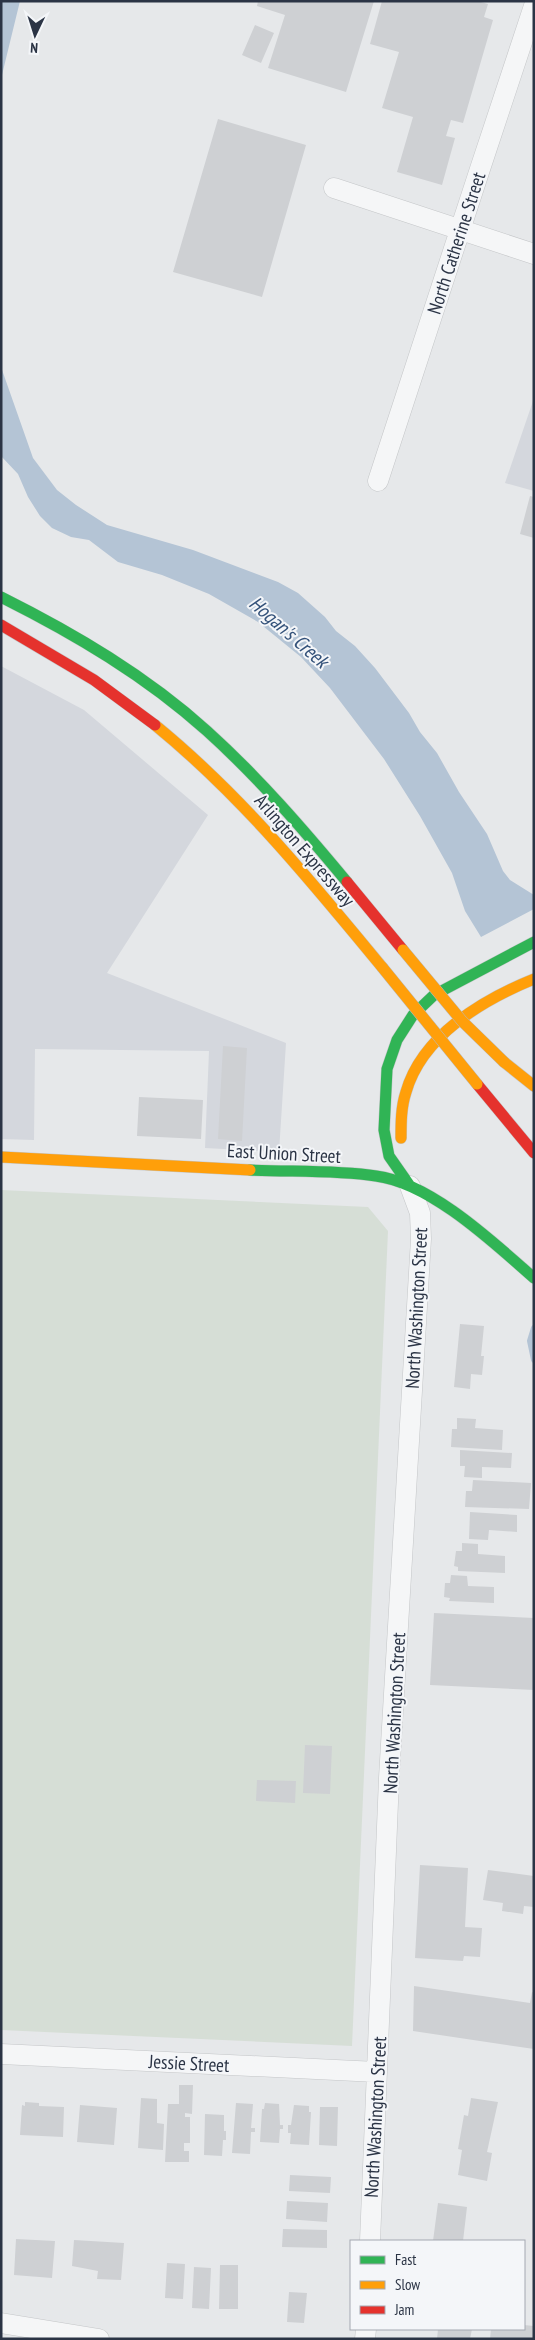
<svg xmlns="http://www.w3.org/2000/svg" width="535" height="2340" viewBox="0 0 535 2340" font-family="'PT Sans Narrow',sans-serif">
  <style>
    .built { fill: #d4d7dd }
    .green { fill: #d6ded6 }
    .water { fill: #b4c4d5 }
    .lines { fill: none; stroke-linecap: round; stroke-linejoin: round }
    .stream { stroke: #b4c4d5; stroke-width: 6 }
    .building { fill: #ced0d3 }
    .street-casing { stroke: #c4c6c8; stroke-width: 21 }
    .fast-casing { stroke: #c4c6c8; stroke-width: 12 }
    .slow-casing { stroke: #c4c6c8; stroke-width: 12 }
    .jam-casing { stroke: #c4c6c8; stroke-width: 12 }
    .street { stroke: #f5f6f7; stroke-width: 20 }
    .fast { stroke: #30b455; stroke-width: 11 }
    .slow { stroke: #ff9f0a; stroke-width: 11 }
    .jam { stroke: #e5322d; stroke-width: 11 }
    .slow-bridge-casing { stroke: #b8bbbf; stroke-width: 12; stroke-linecap: butt }
    .slow-bridge { stroke: #ff9f0a; stroke-width: 11 }
    .labels { text-anchor: middle; stroke-width: 4; stroke-linejoin: round; paint-order: stroke }
    .street-label { font-size: 19px; fill: #2b3445; stroke: #f4f6f9 }
    .water-label { font-size: 20px; font-style: italic; fill: #34527a; stroke: #f4f6f9 }
  </style>
  <rect width="100%" height="100%" fill="#e6e8ea"/>
  <path class="built" d="M534,398V491L505,483Z
    M1,666L84,710L208,815L107,973L286,1043L279,1152L205,1148L209,1051L35,1049L34,1140L1,1139Z"/>
  <path class="green" d="M1,1190L368,1207L388,1231L352,2046L1,2030Z"/>
  <path class="water" d="M1,1H20L1,79Z
    M1,367L33,458L57,490L76,505L107,525L193,550L278,582L298,593L325,617L336,631L355,646L375,668L409,713L420,732L437,753L459,792L487,834L503,871L510,880L534,895V909L481,937L465,911L452,873L420,816L384,759L330,688L301,657L258,622L209,594L162,575L118,562L89,540L71,537L52,528L40,516L28,497L18,474L1,456Z"/>
  <g class="lines">
    <path class="stream" d="M534,1328L530,1341L534,1360"/>
  </g>
  <path class="building" d="M258,1H374L346,92L268,68L285,15L257,6Z
    M382,1H477L488,4L484,17L493,20L463,123L451,120L446,136L455,138L442,185L397,172L413,117L382,108L399,52L370,44Z
    M255,25L274,33L261,63L242,55Z
    M218,119L306,145L262,297L173,272Z
    M530,496L534,497V538L520,534Z
    M223,1046L247,1048L242,1141L218,1139Z
    M139,1097L203,1100L201,1139L137,1136Z
    M460,1324L484,1326L481,1356H484L482,1375L471,1374L470,1389L454,1387Z
    M457,1418L476,1419L475,1428L503,1430L502,1450L451,1447L452,1429H457Z
    M460,1450L512,1453L511,1468L482,1467V1478L464,1477L465,1466H460Z
    M473,1480L531,1483L529,1509L465,1507L466,1491H472Z
    M470,1512L517,1515V1532L489,1530L488,1540L469,1539Z
    M462,1543L478,1544V1554L505,1556V1573L458,1571V1567L454,1566L456,1551H462Z
    M451,1575L467,1576L468,1586L494,1587V1603L449,1601L450,1598L444,1597L445,1583H450Z
    M434,1613L534,1618V1690L430,1685Z
    M305,1745L332,1746L330,1794L303,1793Z
    M257,1780L296,1781L295,1803L256,1801Z
    M420,1865L468,1868L465,1927L482,1928L480,1957L464,1956L463,1961L415,1958Z
    M488,1870L534,1876V1907L524,1906L523,1914L502,1911L503,1903L483,1900Z
    M414,1986L530,2003L532,1992L534,1993V2049L413,2031Z
    M179,2085H193L192,2114L185,2113V2117H190V2143H184V2151H189V2162H165L168,2104H179Z
    M141,2098L157,2099V2123L164,2124L163,2150L138,2148Z
    M471,2098L498,2102L487,2152L492,2153L487,2181L458,2175L462,2150L458,2149L464,2115L468,2116Z
    M25,2102L39,2103V2106L64,2107L63,2137L20,2135L22,2105L25,2106Z
    M236,2103L253,2104L251,2128H255V2132H251L250,2154L232,2153Z
    M265,2103L279,2104L280,2125H283V2129H280L279,2143L260,2142L262,2109H264Z
    M80,2105L117,2108L114,2145L77,2142Z
    M294,2105L309,2106V2112H311L309,2145L290,2144L291,2133H288V2125H291Z
    M320,2107H338L337,2146L319,2145Z
    M205,2114L224,2115V2131H226V2140H223L222,2156L204,2155Z
    M290,2175L331,2177L330,2193L289,2191Z
    M287,2201L328,2203L327,2222L286,2219Z
    M438,2203L467,2207L463,2241H433Z
    M283,2229L327,2230V2248L282,2247Z
    M16,2239L55,2241L52,2278L14,2275Z
    M74,2240L124,2243L121,2280L97,2279L98,2271L72,2266Z
    M167,2263L185,2264L183,2299L165,2298Z
    M220,2265H238V2309H219Z
    M194,2267L211,2268L209,2309L192,2308Z
    M289,2292L307,2293L304,2323L287,2322Z
    M524,2325L534,2326V2339H490L491,2329H524Z
    M438,2329H472L470,2339H437Z"/>
  <g class="lines">
    <g class="street-casing">
      <path id="street" d="M334,188L534,254
        M378,481C430,323 481,164 534,6
        M1,2054L377,2072
        M370,2241L389,1778L421,1239L420,1213L410,1186
        M1,2323L99,2339
        M365,2339L366,2329"/>
    </g>
    <g class="fast-casing">
      <path id="fast" d="M1,597C75,634 146,676 207,731C258,777 303,829 347,882
        M250,1170C292,1172 335,1170 376,1176C431,1183 494,1243 534,1278
        M410,1186L389,1156L384,1130L387,1069L397,1040L413,1015L434,995L534,942"/>
    </g>
    <g class="slow-casing">
      <path id="slow" d="M155,725C242,796 311,881 382,967
        M504,1062L534,1086
        M401,1138C401,1123 401,1107 406,1092C422,1036 482,1000 534,979
        M1,1157L250,1170"/>
    </g>
    <g class="jam-casing">
      <path id="jam" d="M1,625L94,680L155,725
        M347,882L403,950
        M477,1084L534,1153"/>
    </g>
    <use href="#street" class="street"/>
    <use href="#fast" class="fast"/>
    <use href="#slow" class="slow"/>
    <use href="#jam" class="jam"/>
    <g class="slow-bridge-casing">
      <path id="slow-bridge" d="M403,950L462,1021L504,1062
        M382,967L477,1084"/>
    </g>
    <use href="#slow-bridge" class="slow-bridge"/>
  </g>
  <g class="labels">
    <g class="street-label">
      <text transform="translate(456 243) rotate(-72)" y="7">North Catherine Street</text>
      <text transform="translate(305 850) rotate(49)" y="7">Arlington Expressway</text>
      <text transform="translate(284 1153) rotate(3)" y="7">East Union Street</text>
      <text transform="translate(416 1308) rotate(-87)" y="7">North Washington Street</text>
      <text transform="translate(394 1713) rotate(-87)" y="7">North Washington Street</text>
      <text transform="translate(189 2063) rotate(3)" y="7">Jessie Street</text>
      <text transform="translate(375 2117) rotate(-87)" y="7">North Washington Street</text>
    </g>
    <g class="water-label">
      <text transform="translate(289 632) rotate(41)" y="7">Hogan's Creek</text>
    </g>
  </g>
  <rect width="535" height="2340" fill="none" stroke="#2b3445" stroke-width="5"/>
  <rect x="350" y="2240" width="175" height="90" fill="#f4f6f9" stroke="#a4a8b1"/>
  <rect x="360" y="2256" width="25" height="8" fill="#30b455" stroke="#a4a8b1"/>
  <text x="395" y="2265" font-size="15" fill="#2b3445">Fast</text>
  <rect x="360" y="2281" width="25" height="8" fill="#ff9f0a" stroke="#a4a8b1"/>
  <text x="395" y="2290" font-size="15" fill="#2b3445">Slow</text>
  <rect x="360" y="2306" width="25" height="8" fill="#e5322d" stroke="#a4a8b1"/>
  <text x="395" y="2315" font-size="15" fill="#2b3445">Jam</text>
  <g transform="translate(35 35) rotate(184)" stroke="#f4f6f9" stroke-width="4" paint-order="stroke">
  <path d="M0-4L9 19L0 12L-9 19Z" fill="#2b3445"/>
  <text y="-8" font-size="14" font-weight="bold" text-anchor="middle" fill="#2b3445">N</text>
  </g>
</svg>
